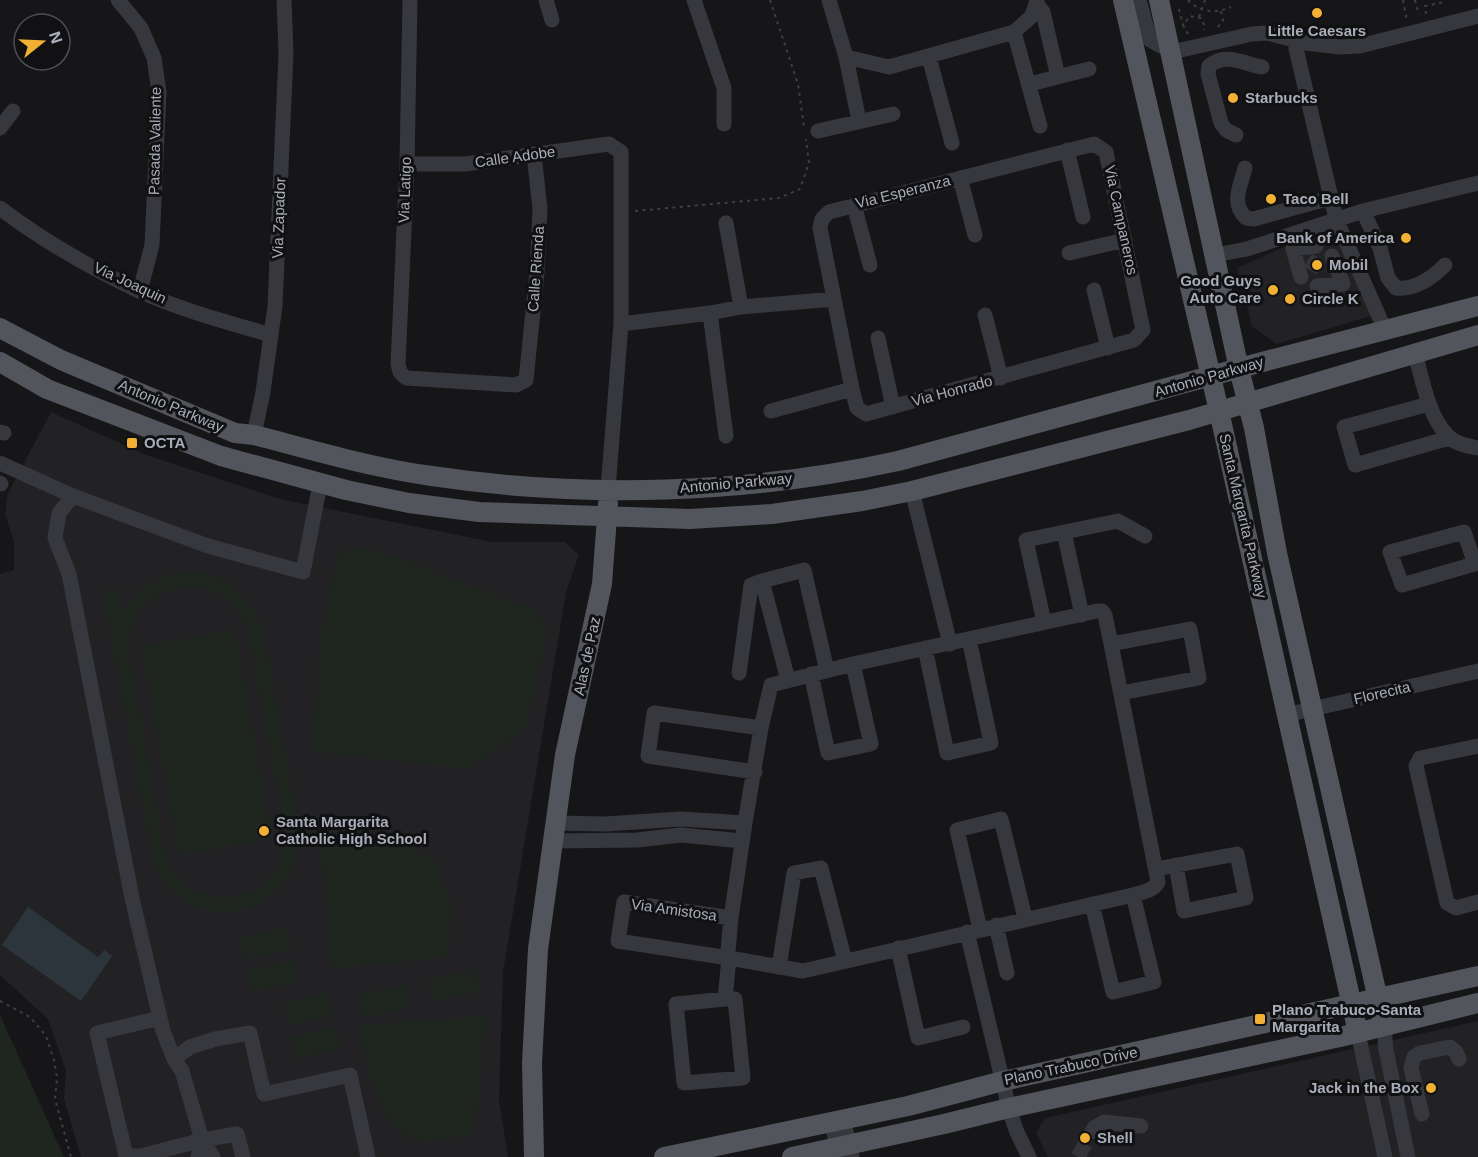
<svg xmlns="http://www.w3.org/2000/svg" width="1478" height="1157" viewBox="0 0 1478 1157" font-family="Arial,sans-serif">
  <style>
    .built { fill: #222225 }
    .green { fill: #1e261f; fill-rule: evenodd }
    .water { fill: #2c353c }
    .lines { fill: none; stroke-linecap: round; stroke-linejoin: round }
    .minor-tunnel { stroke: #333438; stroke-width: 15; stroke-dasharray: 15 8; stroke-linecap: butt }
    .path { stroke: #3d3f44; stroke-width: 2; stroke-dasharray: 3 4.5; stroke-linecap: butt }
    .minor { stroke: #37383d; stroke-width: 15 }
    .major { stroke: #53555c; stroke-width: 20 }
    .poi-dot { fill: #f2b134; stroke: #111113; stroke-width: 2 }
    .labels { text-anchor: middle; stroke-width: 6; stroke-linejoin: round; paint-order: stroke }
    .poi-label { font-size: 15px; font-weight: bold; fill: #a8adb8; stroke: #111113; text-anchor: start }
    .street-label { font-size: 15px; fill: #a8adb8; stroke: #111113 }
  </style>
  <rect width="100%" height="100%" fill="#161618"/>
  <path class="built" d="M1318,232L1339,234L1371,316L1277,344L1252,326L1237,268Z
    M51,412L146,455L280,499L492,542H565L579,555L566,592L503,973L499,1101L508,1157H81L64,1099L66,1071L48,1019L0,975V574L14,570V541L5,514L8,493Z
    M1478,1021V1157H1048L1036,1133L1045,1118Z"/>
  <path class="green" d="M355,546L409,562L537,612L547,630L526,727L468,769L313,751L320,639L337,558Z
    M188,572C227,574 254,597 264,634L298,824C309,917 189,948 153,862L102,590L117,587L122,613C138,588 158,575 188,572ZM188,586C217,588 236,602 247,628L284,827C292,902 197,926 166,858L130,658C126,618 148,590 188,586Z
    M235,630L272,838L179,855L141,646Z
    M388,840L435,859L453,910L447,957L332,968L321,848L344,842Z
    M286,928L291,949L245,960L240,938Z
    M293,960L298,982L252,992L247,970Z
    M474,970L479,991L433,1001L428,980Z
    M405,985L410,1007L364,1017L360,995Z
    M328,993L333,1015L289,1025L284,1003Z
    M0,1015L64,1157H0Z
    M486,1016L474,1134L422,1143L389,1122L369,1074L359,1025Z
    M336,1027L341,1048L295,1058L291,1037Z"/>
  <path class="water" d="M28,907L98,957L104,950L112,956L81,1001L2,945Z"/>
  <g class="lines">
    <path class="minor-tunnel" d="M1308,260L1325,271
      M1078,1157L1094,1128"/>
    <path class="path" d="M770,0L798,84L804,127
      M1188,0C1199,12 1215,14 1231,7
      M1403,0L1407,21
      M1415,0L1419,15
      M1179,9L1183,25
      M1426,14L1425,6L1444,2
      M1199,17L1205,0
      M1218,27L1223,21L1221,11
      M1188,34L1183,25L1190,16L1201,18L1205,27L1204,30
      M635,211L779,198L800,189L809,163L806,139
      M0,1001L30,1017L46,1036L54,1060L57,1078L55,1099L71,1157"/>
    <path class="minor" d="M118,0L141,28L154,58L159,92L152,245L140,291
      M410,0L407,164L398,364L400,372L406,378L516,385L526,380L537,272L540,209L534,154
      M546,0L552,20
      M694,0L724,88V124
      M829,0L846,57L859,121
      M1139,0L1150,40L1172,52L1252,34L1267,33L1306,43L1340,47L1360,46L1478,16
      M1037,4L1043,12L1058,77
      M1014,32L1040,126
      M1294,40L1336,219L1385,330
      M846,57L889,67L1014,32L1032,16L1037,0
      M929,57L952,143
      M1030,84L1089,69
      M0,128L13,111
      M818,131L893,114
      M1236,135L1226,130L1221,123L1208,74L1209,66C1226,52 1244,64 1262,67
      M1094,144L1106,152L1143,330L1134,340L866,414L857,408L852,389L820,228L822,219L829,212Z
      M1067,150L1083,217
      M407,164H465L609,144L621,152V324L608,489
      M1245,168C1241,185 1230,203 1246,218L1254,219L1330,198
      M960,178L975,235
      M854,205L870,265
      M0,208C43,241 91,268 139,291C181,310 227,322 271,335
      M1363,211L1380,248L1388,278L1396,288C1415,290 1432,278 1445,265
      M726,223L741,307
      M1069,253L1125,240
      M1215,255L1247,249L1363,211L1478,183
      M1301,277L1293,249L1316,246
      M1317,286L1343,284L1332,256
      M1094,290L1108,348
      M710,313L726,436
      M985,315L1001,378
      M621,324L710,313L741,307L834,299
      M878,338L893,407
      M1415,354C1423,381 1428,416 1448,436C1455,444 1468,446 1478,448
      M1429,404L1344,427L1355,465L1449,438
      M771,411L852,389
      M0,432L4,433
      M254,435L263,392L275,306L286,53L284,0
      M0,463L73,496L208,546L303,572L320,484
      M0,483L1,484
      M912,491L950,644
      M73,496L59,513L55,538L69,574L132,898L163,1031L174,1059L182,1071L202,1140L213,1157
      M1064,532L1082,615
      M1475,564L1464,532L1390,552L1402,585L1478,563
      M1097,611H1102L1105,615L1111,644L1158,882C1153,891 1143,892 1133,895L803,971L729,958L728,951L731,918L745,823L761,728L771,685L853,664Z
      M1044,622L1026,540L1118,521L1145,536
      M1111,644L1190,629L1199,678L1121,693
      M925,648L947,753L991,743L969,639
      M739,673L751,585L762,581
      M811,674L828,753L871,744L853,664
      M788,680L762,581L804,570L827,671
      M1286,715L1478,671
      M1478,746L1420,758L1416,766L1447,903L1456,908L1478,902
      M755,772L648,756L654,713L761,728
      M555,823L605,824L681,819L745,823
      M553,841L637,840L681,835L742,841
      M1156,869L1237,854L1246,898L1184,911L1176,865
      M1092,904L1113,992L1154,982L1133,895
      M996,925L1007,973
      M980,929L957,830L1001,819L1025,918
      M967,932L1009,1108L1016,1130L1029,1157
      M898,948L918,1038L963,1027
      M779,967L794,873L821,868L845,961
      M725,999L676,1004L684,1083L743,1078L735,999H725L729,958L618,941L624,902L731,918
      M160,1018L97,1033L126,1156H141L202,1140L237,1134L243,1157
      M1384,1026L1386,1050L1408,1157
      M1358,1033L1385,1157
      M174,1059L190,1047L215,1039L250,1033L264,1094L350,1075L368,1157
      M1422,1114L1411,1068L1414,1057L1420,1053L1450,1047L1456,1052L1459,1059
      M843,1119L852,1157
      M831,1121L840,1157
      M1094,1128L1104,1122L1141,1126
      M198,1157L202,1140"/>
    <path class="major" d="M1123,0L1219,411L1358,1033
      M1159,0L1239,369L1254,428L1277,553L1384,1026
      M0,328L61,360L235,433L254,435C312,450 372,468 432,476C585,499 747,494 898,461L1266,361L1478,306
      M0,362L47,389L221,456L346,490L409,503L479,512L690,519L772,514L862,501L912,491L1189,420L1478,335
      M534,1157L532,1063L538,949L565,755L602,584L608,504
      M664,1157L908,1106L1003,1081L1478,976
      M792,1157L944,1124L1009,1108L1340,1037L1478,1003"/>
  </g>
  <g class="poi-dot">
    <circle cx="1317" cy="13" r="6"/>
    <circle cx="1233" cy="98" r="6"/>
    <circle cx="1271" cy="199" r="6"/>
    <circle cx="1406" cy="238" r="6"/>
    <circle cx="1317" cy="265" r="6"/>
    <circle cx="1273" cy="290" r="6"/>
    <circle cx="1290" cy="299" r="6"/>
    <rect x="126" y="437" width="12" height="12" rx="3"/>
    <circle cx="264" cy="831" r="6"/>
    <rect x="1254" y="1013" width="12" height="12" rx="3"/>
    <circle cx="1431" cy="1088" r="6"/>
    <circle cx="1085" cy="1138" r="6"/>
  </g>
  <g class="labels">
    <g class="poi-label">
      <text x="1317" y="36" text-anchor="middle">Little Caesars</text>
      <text x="1245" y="103">Starbucks</text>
      <text x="1283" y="204">Taco Bell</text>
      <text x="1394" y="243" text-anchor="end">Bank of America</text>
      <text x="1329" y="270">Mobil</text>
      <text x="1261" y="286" text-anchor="end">Good Guys<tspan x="1261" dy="17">Auto Care</tspan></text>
      <text x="1302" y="304">Circle K</text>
      <text x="144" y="448">OCTA</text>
      <text x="276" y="827">Santa Margarita<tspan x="276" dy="17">Catholic High School</tspan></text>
      <text x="1272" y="1015">Plano Trabuco-Santa<tspan x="1272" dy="17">Margarita</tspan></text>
      <text x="1419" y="1093" text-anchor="end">Jack in the Box</text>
      <text x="1097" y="1143">Shell</text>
    </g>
    <g class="street-label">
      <text transform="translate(155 141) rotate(-89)" y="5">Pasada Valiente</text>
      <text transform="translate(515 157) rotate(-8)" y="5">Calle Adobe</text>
      <text transform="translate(405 190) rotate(-88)" y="5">Via Latigo</text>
      <text transform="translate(903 192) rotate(-14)" y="5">Via Esperanza</text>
      <text transform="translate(279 218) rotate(-88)" y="5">Via Zapador</text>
      <text transform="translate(1121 220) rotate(78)" y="5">Via Campaneros</text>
      <text transform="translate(536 269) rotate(-86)" y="5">Calle Rienda</text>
      <text transform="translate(130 283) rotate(25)" y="5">Via Joaquin</text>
      <text transform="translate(1209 377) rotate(-16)" y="5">Antonio Parkway</text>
      <text transform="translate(952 391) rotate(-15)" y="5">Via Honrado</text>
      <text transform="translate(171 406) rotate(23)" y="5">Antonio Parkway</text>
      <text transform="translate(736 483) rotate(-5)" y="5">Antonio Parkway</text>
      <text transform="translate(1243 516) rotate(77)" y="5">Santa Margarita Parkway</text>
      <text transform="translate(587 656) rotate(-78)" y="5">Alas de Paz</text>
      <text transform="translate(1382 693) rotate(-13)" y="5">Florecita</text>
      <text transform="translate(674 910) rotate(8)" y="5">Via Amistosa</text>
      <text transform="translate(1071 1066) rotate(-12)" y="5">Plano Trabuco Drive</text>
    </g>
  </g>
  <g transform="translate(42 42) rotate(72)"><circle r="28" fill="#111113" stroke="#4d4f55" stroke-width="1.5"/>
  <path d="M0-4.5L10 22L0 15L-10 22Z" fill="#f2b134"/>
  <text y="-9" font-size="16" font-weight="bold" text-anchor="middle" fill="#a8adb8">N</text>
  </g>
</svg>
